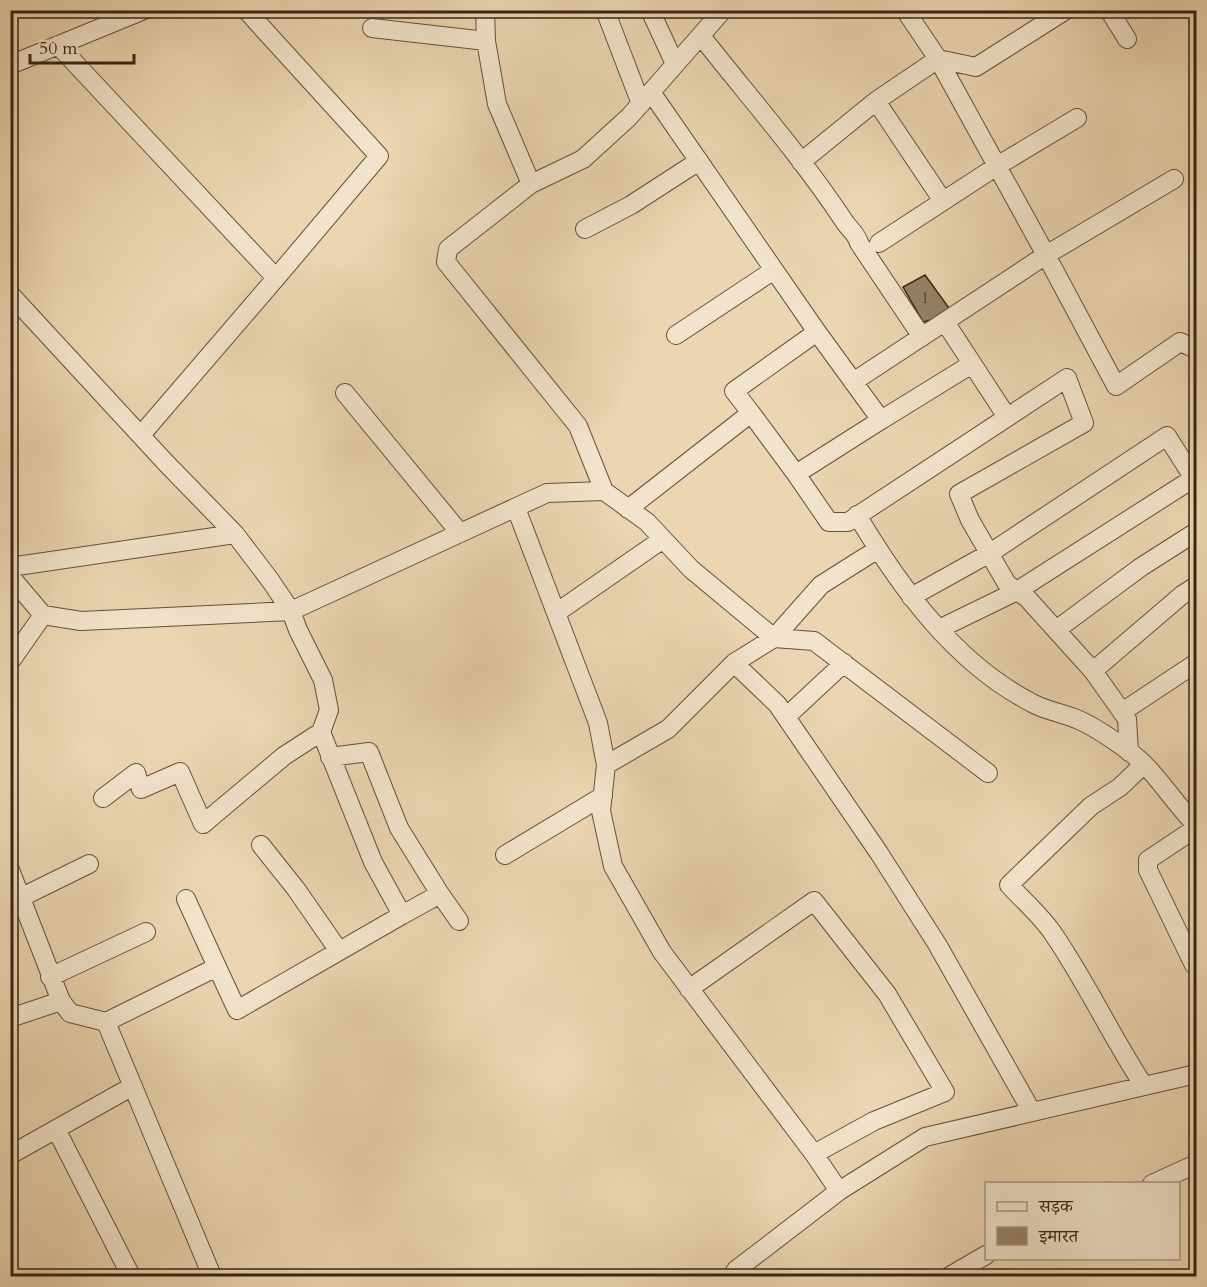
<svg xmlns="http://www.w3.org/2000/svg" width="1207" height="1287" viewBox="0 0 1207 1287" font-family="Cardo,'Noto Serif Devanagari',serif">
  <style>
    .building { fill: #958166; stroke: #372414; stroke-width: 1.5 }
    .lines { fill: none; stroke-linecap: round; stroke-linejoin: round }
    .minor-casing { stroke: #64503b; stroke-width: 20 }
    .minor { stroke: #f2e4cc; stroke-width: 18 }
    .labels { text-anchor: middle; stroke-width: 5; stroke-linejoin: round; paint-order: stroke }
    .number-label { font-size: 16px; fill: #4e3b28 }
  </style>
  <rect width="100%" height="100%" fill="#ebd6b1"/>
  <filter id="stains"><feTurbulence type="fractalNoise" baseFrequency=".00333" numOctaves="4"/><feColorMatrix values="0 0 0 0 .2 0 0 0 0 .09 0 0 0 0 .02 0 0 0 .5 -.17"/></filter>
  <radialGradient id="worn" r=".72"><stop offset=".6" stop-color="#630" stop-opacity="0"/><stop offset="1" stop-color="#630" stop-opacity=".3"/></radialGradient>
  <path class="building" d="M925,275L949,308L931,320L923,322L903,287Z"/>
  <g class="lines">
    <g class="minor-casing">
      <path id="minor" d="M485,10L486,41L497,104L531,184
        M605,10L641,104
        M650,10L675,64
        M905,10L938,59L997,166L1077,118
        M1109,10L1127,39
        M372,28L486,41
        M701,36C749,97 801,156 844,221C849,229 857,234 859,243L922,337
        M58,45L276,278L379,156L246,10
        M10,65L144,10
        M651,92L817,332
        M801,162L876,101
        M1174,179L1046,255L1116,386L1180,342L1196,349
        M943,201L876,101L938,59L976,67L1066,10
        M585,229L631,205L699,161
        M10,294L166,463L235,534L270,580L291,611L298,630L323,680L329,710L321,732L373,862L402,915L440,894L399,828L369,752L330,757
        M945,322L1007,417
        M676,335L774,270
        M853,382L1046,255L997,166L879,243
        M345,393L460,533
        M881,420L972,364
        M141,435L276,278
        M796,474L829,522H848L1067,378L1084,423L959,494L970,520L1007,584L1027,598L1056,630L1093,671L1127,719L1129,752
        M604,491L578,426L446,262L448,249L531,184L583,159L629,117L723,10
        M516,508L556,613
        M628,509L751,413L734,391L817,332L881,420L796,474L751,413
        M857,515C901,589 955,663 1032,703C1046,711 1064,713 1079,720C1097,728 1128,749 1143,763C1162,782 1177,806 1196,825
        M663,539L556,613L598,723L606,765L601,811L613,866L662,952L814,1154L839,1191
        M10,567L235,534
        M10,576L43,615
        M911,597L990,553L1167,436L1196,482
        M939,629L1017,591L1194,478
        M1056,630L1141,567L1196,532
        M10,662L43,615L81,621L291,611L547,493L604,491L647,522L691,569L774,638L814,641L988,773
        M734,663L777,704L879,853L937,944L1032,1112
        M1093,671L1182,595L1196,586
        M1122,712L1196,663
        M786,717L844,663
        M606,765L668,729L734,663L774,638L821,585L878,549
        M103,798L136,773L141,789L180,772L203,824L284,756L321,732
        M261,845L296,889L339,951
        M505,855L603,796
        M10,870L61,1001L70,1013L106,1022
        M440,894L459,921
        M22,897L89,864
        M186,899L217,967
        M1194,965L1148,870V860L1196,828
        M50,977L146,932
        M689,989L814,901L887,994L945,1092L874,1121L814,1154
        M10,1018L61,1001
        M1144,1086C1111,1036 1086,981 1052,932C1040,915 1023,900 1009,885L1091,806L1120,787L1144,764
        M56,1129L131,1276
        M10,1155L133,1086
        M1152,1184L1196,1164
        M212,1276L106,1022L217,967L237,1010L402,915
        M732,1276L736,1270L839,1191L925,1137L1196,1074
        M950,1276L986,1255"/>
    </g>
    <use href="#minor" class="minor"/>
  </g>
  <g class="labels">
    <g class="number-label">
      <text x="925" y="303">1</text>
    </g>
  </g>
  <rect width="1207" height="1287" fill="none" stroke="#ebd6b1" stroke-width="36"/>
  <rect x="12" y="12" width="1183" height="1263" fill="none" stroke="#372414" stroke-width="3"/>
  <rect x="18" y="18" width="1171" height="1251" fill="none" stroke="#372414" stroke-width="1.5"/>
  <rect x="985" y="1182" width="195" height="78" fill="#f2e4cc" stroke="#a79782" stroke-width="1.5"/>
  <rect x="997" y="1202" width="30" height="9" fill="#f2e4cc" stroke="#a79782" stroke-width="1.5"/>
  <text x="1039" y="1212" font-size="18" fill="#372414">सड़क</text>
  <rect x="997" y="1227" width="30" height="18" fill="#958166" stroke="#a79782" stroke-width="1.5"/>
  <text x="1039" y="1242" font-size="18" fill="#372414">इमारत</text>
  <path d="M30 54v9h104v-9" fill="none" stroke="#372414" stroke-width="3"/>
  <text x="39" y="54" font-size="18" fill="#372414" stroke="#f2e4cc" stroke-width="4.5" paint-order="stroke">50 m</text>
  <rect width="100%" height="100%" filter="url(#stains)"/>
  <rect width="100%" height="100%" fill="url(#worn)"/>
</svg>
